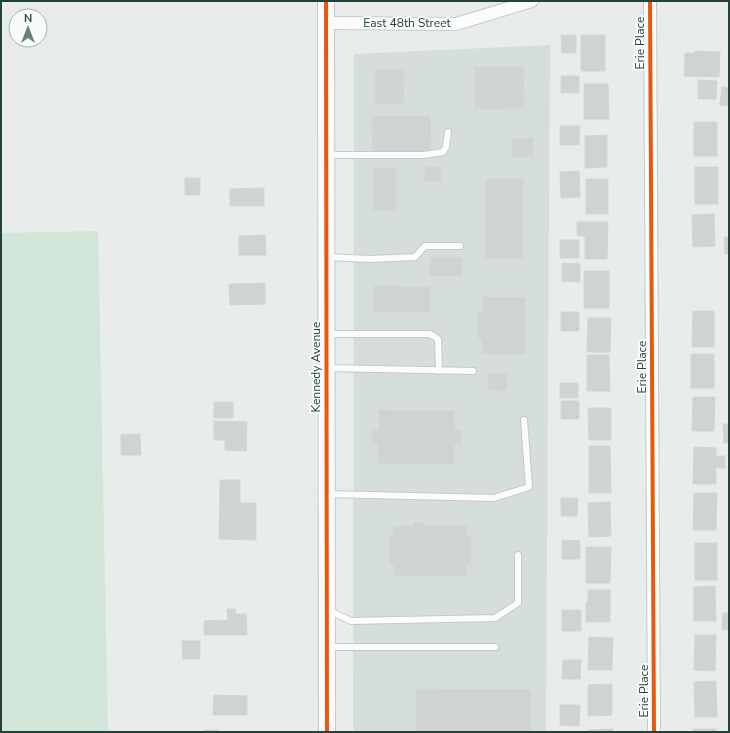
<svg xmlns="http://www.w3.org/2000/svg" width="730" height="733" viewBox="0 0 730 733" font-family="'Nunito Sans',sans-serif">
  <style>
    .built { fill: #d6dedb }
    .green { fill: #d1e6d8 }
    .building { fill: #cfd4d2; stroke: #d1d6d4 }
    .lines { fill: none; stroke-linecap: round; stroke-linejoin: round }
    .service-casing { stroke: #c5cac8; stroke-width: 8 }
    .minor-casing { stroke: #c5cac8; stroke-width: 14 }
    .tertiary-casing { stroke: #c5cac8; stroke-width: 18 }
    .service { stroke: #fcfcfc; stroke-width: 6 }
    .minor { stroke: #fcfcfc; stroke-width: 12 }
    .tertiary { stroke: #fcfcfc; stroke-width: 16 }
    .cycleway-casing { stroke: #f7fbf9; stroke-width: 6 }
    .cycleway { stroke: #e8590c; stroke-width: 4 }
    .labels { text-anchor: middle; stroke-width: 4; stroke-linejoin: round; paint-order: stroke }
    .street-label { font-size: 12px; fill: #24423a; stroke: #f7fbf9 }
  </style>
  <rect width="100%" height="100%" fill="#e8edeb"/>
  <path class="built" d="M550,45L546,732H353L354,54Z"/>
  <path class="green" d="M98,231L108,732H1V233Z"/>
  <path class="building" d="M561,35H576V53H562Z
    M581,35H605V71H581Z
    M695,51L720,52L719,77L684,76L685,53H695Z
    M523,66L524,108L475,109V67Z
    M376,69H404L403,104L375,103Z
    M561,76H579V93H561Z
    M698,80L717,81L716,99H698Z
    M584,84H608L609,119H584Z
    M722,87L729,88V106L720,105Z
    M372,116H430L431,152L373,153Z
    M694,122H717V156H694Z
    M560,126H580L579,145H560Z
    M607,135V167L585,168V136Z
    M533,138V157H512V139Z
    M425,166L441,167V181H425Z
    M695,167H718V204H695Z
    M374,168H396V211L374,210Z
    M579,171L580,197L561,198L560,172Z
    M185,178H200V195H185Z
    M486,179H523V259H486Z
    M586,179H608V214H586Z
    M264,188V206H230V189Z
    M714,214L715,246L693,247L692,215Z
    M577,222H608L607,259H585V236H577Z
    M265,235L266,255H239V236Z
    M724,237H729V254H725Z
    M560,240H579V258H560Z
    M430,258H462V276H430Z
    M562,263L580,264V282L562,281Z
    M584,271H609V308H584Z
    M265,283V304L230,305L229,284Z
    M374,286L430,287V312L374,311Z
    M483,297L525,298L524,354H482L483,338H478V313H483Z
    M693,311H714V347H692Z
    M561,312H579V331H561Z
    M588,318H611L610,352H587Z
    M691,354H714V388H691Z
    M587,355H609L610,391H587Z
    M488,373H507V390H489Z
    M560,383H578V398H560Z
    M693,397H715L714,431H692Z
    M561,401H579V419H561Z
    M214,402H233V418H214Z
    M588,408H611V440H589Z
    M379,410L454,411V430L461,431V445H454V464L378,463V444H372V430H379Z
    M214,421L247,422L246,451L225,450V440H214Z
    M723,424H729V443H724Z
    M140,434L141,455H121V435Z
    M589,446H610L611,493H589Z
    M694,447L716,448V456H725V468H716V484H693Z
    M220,480H240V503H256V540L219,539Z
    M694,493H717L716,530H693Z
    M561,498H578L577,516H561Z
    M610,502L611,536L589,537L588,503Z
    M414,522H423V525H467V536H471V565H466V576L394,575V565H390V535H394V526H414Z
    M562,540L580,541V559H562Z
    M695,543H717V580H695Z
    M586,547H611L610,583H586Z
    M715,586L716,621H694V587Z
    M588,590H610V622H586V602H588Z
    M227,609H235L236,614H246L247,635H204V621L228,620Z
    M562,610H581V631H562Z
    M723,613H729V630H722Z
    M695,635H716L715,671L694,670Z
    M589,637L613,638L612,670H588Z
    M182,641H200V659H183Z
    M563,660H581L580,679H562Z
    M716,681L717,717H695L694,682Z
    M612,684V715L588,716V685Z
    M417,689L531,690V732H416Z
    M214,695L247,696V715H213Z
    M560,705H580L579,726L560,725Z
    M613,729V732H588V730Z
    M693,729H716V732H693Z
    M204,730H218V732H204Z"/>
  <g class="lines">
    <g class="service-casing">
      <path id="service" d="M328,155H424L443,152L446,147L448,132
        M328,257L370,259L415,257L425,246H460
        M328,334H430L438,339L439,371
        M328,368L473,371
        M327,494L494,498L529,487L524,420
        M328,610L351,621L495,618L518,603V555
        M327,647H495"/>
    </g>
    <g class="minor-casing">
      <path id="minor" d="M650,1L654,732
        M326,23L456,24L532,1"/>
    </g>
    <g class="tertiary-casing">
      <path id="tertiary" d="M326,1L327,732"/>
    </g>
    <use href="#service" class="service"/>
    <use href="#minor" class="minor"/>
    <use href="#tertiary" class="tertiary"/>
    <g class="cycleway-casing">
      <path id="cycleway" d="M326,1L327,732
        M650,1L654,732"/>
    </g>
    <use href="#cycleway" class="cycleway"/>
  </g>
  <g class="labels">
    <g class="street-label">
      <text x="407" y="27">East 48th Street</text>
      <text transform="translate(640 43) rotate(-90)" y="4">Erie Place</text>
      <text transform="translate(316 367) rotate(-90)" y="4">Kennedy Avenue</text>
      <text transform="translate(642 367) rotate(-90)" y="4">Erie Place</text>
      <text transform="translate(644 691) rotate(-90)" y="4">Erie Place</text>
    </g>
  </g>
  <rect width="730" height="733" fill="none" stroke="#24423a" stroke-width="4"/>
  <g transform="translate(28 28)"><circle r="19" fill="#f7fbf9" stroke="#a3b1ad"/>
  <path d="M0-3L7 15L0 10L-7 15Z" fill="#697e78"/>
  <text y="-6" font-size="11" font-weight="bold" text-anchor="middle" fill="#24423a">N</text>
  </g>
</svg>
